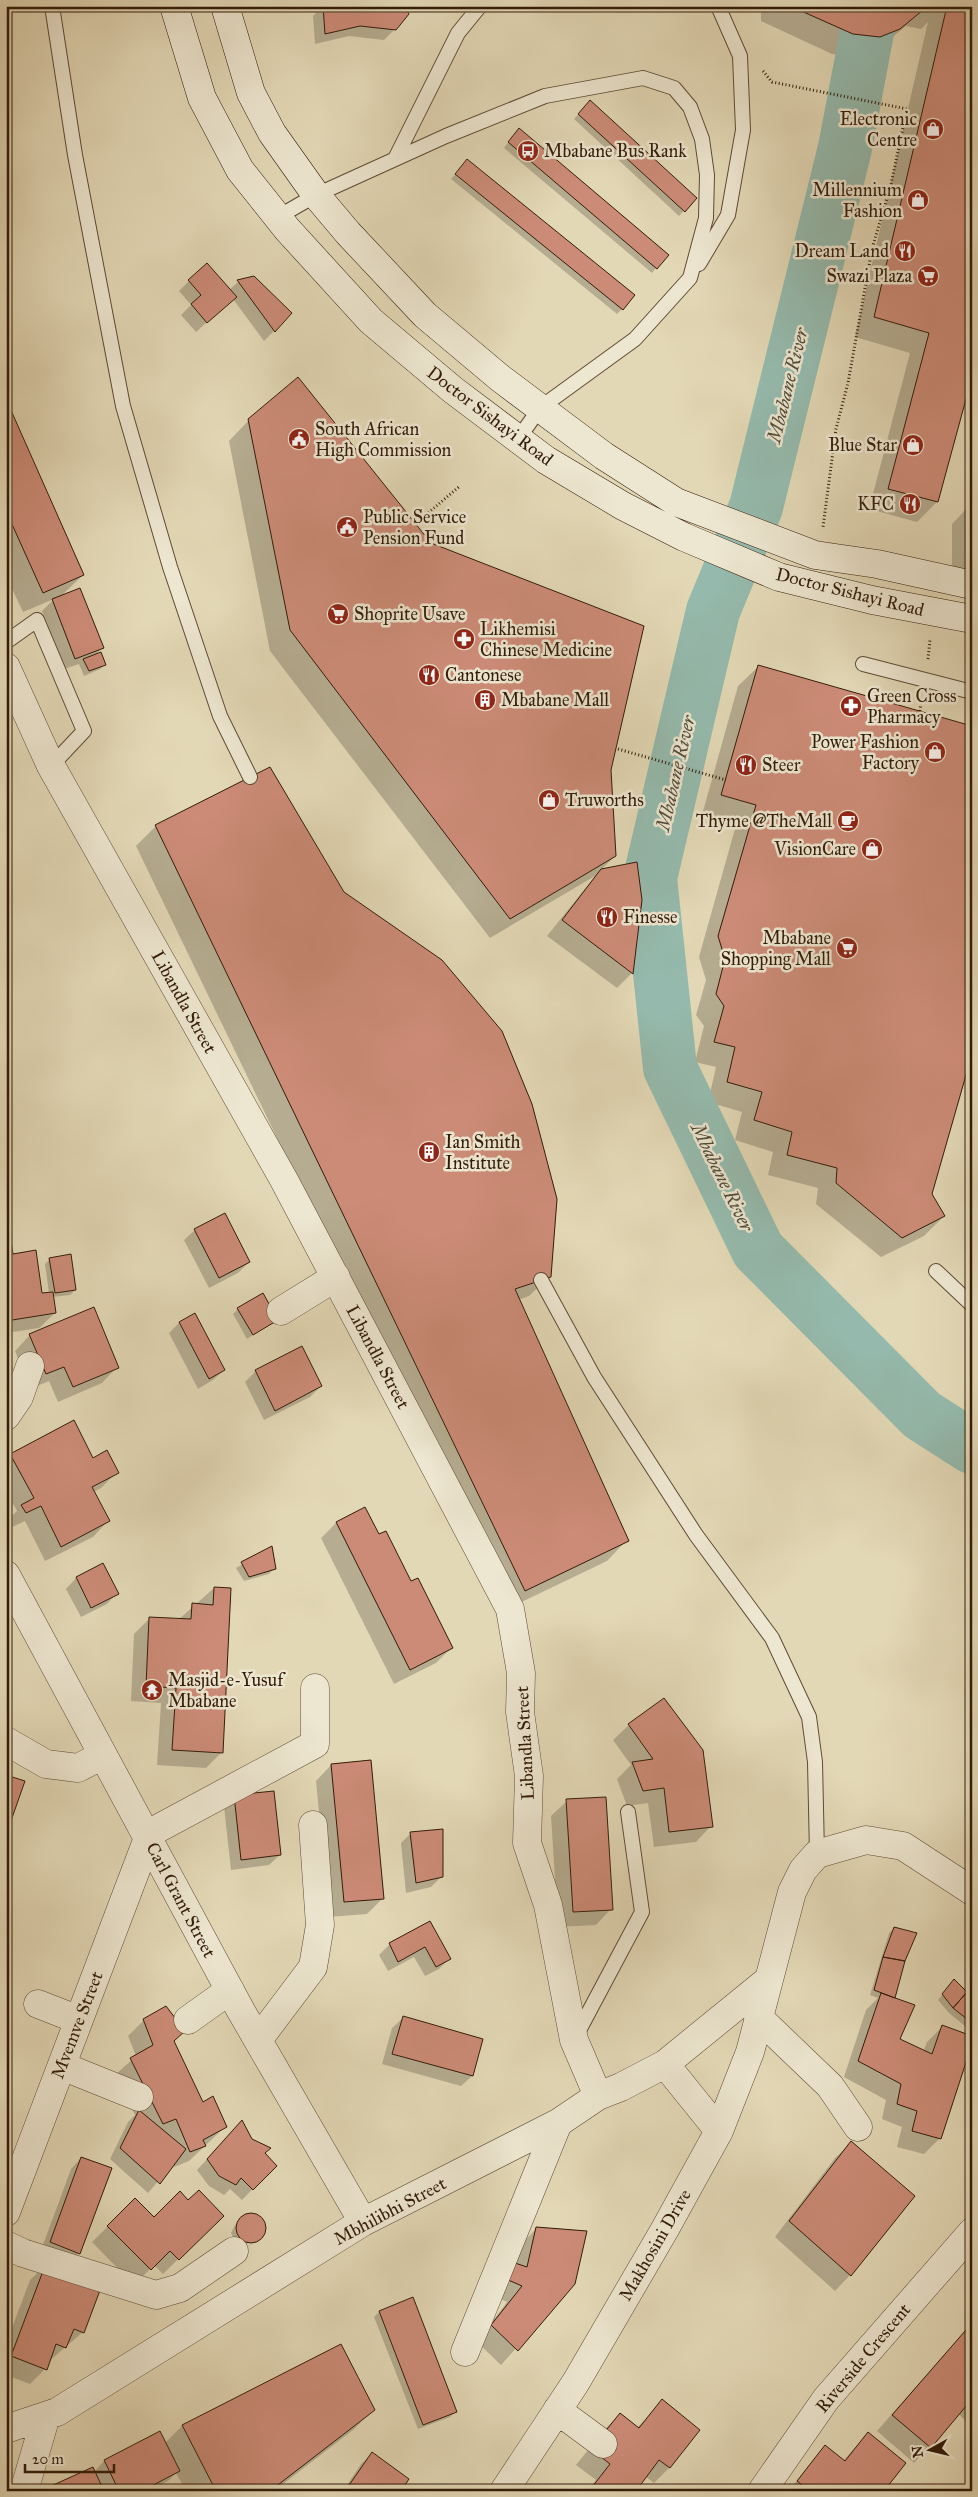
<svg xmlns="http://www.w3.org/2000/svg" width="978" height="2497" viewBox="0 0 978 2497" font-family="'IM FELL Great Primer',serif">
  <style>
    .shadow { fill: #0003 }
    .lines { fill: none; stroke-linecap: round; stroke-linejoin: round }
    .river { stroke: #95baad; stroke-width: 54 }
    .building { fill: #cc8b77; stroke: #321b09 }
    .service-casing { stroke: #5e4a34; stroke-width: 16 }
    .minor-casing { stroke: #5e4a34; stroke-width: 29 }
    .secondary-casing { stroke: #321b09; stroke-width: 29 }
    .path { stroke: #321b09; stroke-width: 3; stroke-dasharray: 1 2.5; stroke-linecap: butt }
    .service { stroke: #ede6d0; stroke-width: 14 }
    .minor { stroke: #ede6d0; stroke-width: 28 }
    .secondary { stroke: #ede6d0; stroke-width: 28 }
    .labels { text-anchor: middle; stroke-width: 5; stroke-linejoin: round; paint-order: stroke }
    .poi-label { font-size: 18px; fill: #321b09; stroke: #ede6d0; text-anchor: start }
    .street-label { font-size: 18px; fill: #321b09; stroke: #ede6d0 }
    .water-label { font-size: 19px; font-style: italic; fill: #504b3a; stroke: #ede6d0 }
  </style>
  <rect width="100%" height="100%" fill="#e3d8b6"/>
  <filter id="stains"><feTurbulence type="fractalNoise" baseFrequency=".004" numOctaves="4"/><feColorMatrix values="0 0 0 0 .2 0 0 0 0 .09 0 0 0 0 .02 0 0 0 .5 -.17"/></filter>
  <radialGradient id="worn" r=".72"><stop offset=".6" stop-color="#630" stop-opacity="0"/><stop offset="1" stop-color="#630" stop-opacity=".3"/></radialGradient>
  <path class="shadow" d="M323,6H404L395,29L384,40L349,36L315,44L313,16Z
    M761,6H972L937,502L917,522L869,509L910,353L855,337L928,22L921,29L906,26L878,49L859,57L832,54L761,21Z
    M590,102L695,198L679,216L574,119Z
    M514,135L656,268L652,273L504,148Z
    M462,166L622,309L617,314L451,179Z
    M253,277L274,331L264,341L233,299L196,332L181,315L191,305L179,291L189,281L229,290L238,282Z
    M6,402L83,575L60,597L102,648L95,656L105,664L100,669L84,676L79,664L64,669L42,611L54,599L23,612L6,576Z
    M249,420L615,856L600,871L632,973L617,988L547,936L595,876L490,938L270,651L229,441Z
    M972,503V587H952V524Z
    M759,666L931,1194L944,1216L924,1236L881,1257L816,1204L818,1188L768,1175L773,1152L735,1140L742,1112L708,1102L716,1067L695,1062L704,1026L696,1015L706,980L699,957L736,825L702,815L738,686Z
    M156,826L550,1276L529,1296L518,1300L627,1540L607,1561L505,1610L136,846Z
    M195,1230L249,1262L238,1273L209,1288L184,1240Z
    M6,1242L12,1255L41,1294L49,1293L45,1264L50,1259L75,1290L70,1295L52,1297L55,1313L39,1328L6,1333Z
    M238,1309L277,1320L247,1339L233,1314Z
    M194,1315L224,1370L213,1380L198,1389L169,1333L179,1323Z
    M30,1335L117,1367L102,1383L58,1402L49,1381L30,1389L15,1351Z
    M256,1371L321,1386L310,1397L264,1420L245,1382Z
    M11,1455L93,1459L117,1472L101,1488L94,1492L108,1521L93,1537L45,1561L25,1521L10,1528L6,1521L17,1511L6,1491V1460Z
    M365,1509L379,1536L451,1648L436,1663L394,1684L321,1538L336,1523Z
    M271,1548L274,1568L269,1574L244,1581L236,1568Z
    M103,1564L117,1593L107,1604L81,1617L66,1589L76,1578Z
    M214,1588L222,1752L206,1768L157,1765L161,1703L131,1701L134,1634L150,1618L178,1620Z
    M629,1725L711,1826L696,1842L654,1847L648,1803L627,1806L617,1779L631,1765L613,1740Z
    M331,1765L383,1898L367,1914L329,1917L316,1781Z
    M234,1797L280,1855L269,1865L231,1870L224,1807Z
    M567,1801L611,1909L596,1925L558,1927L551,1816Z
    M411,1833L442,1876L431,1887L406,1893L401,1843Z
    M430,1922L449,1959L439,1969L425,1976L414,1957L388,1971L379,1955L390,1944Z
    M894,1928L904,1961L893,1999L898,2040L923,2052L927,2042L943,2026L940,2138L924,2154L897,2147L902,2127L882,2119L886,2100L844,2077L866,2010L878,1998L870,1995L889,1933Z
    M950,1985L972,2020L966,2027L949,2013L938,2000Z
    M403,2018L482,2039L472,2076L461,2086L382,2064L392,2028Z
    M144,2020L173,2042L202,2103L226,2126L189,2161L174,2167L173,2164L148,2193L110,2159L128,2122L135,2115L115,2075L136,2056L128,2036Z
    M232,2132L251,2140L275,2166L242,2200L230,2189L224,2195L209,2186L197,2170Z
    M851,2143L850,2275L835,2291L775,2237L835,2158Z
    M81,2158L79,2253L69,2263L40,2253L71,2169Z
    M135,2200L153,2219L188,2202L222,2216L163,2274L154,2265L134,2285L92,2242Z
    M249,2215L261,2219L264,2228L259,2239L244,2245L245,2247L256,2242L244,2248L237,2245L231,2233L235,2225Z
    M537,2228L574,2283L501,2365L477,2342L507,2302L491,2295L516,2265L521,2244Z
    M46,2265L83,2332L48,2362L45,2369L30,2384L6,2375V2344L30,2280Z
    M379,2312L455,2412L450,2417L418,2429L374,2317Z
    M972,2323V2428L958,2413L914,2463L877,2431Z
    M662,2401L698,2430L669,2468L654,2483L645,2476L634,2491H587L596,2480L576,2465L604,2430L620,2414L637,2428Z
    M373,2410L353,2430L274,2491H186L176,2473L168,2481L149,2491H104L102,2488L100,2491H43L94,2472L104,2461L159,2432L165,2443L182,2426Z
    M868,2433L883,2491H788L825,2447L843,2461Z
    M372,2454L399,2491H343L361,2464Z"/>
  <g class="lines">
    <path class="river" d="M872,6L845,148L756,507L713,611L650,878L670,1068L758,1250L922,1415L972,1447"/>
  </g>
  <path class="building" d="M323,6H405L409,14L396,30L360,26L325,34Z
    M790,6H943L942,9L928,6L900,29L880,37L853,34Z
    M947,6H972V377L938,502L888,489L929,333L874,317Z
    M590,100L697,198L685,212L578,114Z
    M519,128L669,255L657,269L508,142Z
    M467,159L635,295L623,310L455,174Z
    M207,263L237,297L207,323L191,304L201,295L188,280Z
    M254,276L292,313L275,332L237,280Z
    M298,377L431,543L644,626L611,770L616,856L510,919L290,630L248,419Z
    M6,399L84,575L43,593L6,511Z
    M80,588L104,648L75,659L52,599Z
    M101,652L106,665L89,671L83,659Z
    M758,665L972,726V1054L932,1194L945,1216L902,1238L836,1183L837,1168L787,1155L792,1132L754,1120L762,1092L727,1082L735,1047L714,1042L724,1006L716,994L725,959L718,936L756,805L721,795Z
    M270,767L344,892L442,960L502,1031L532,1104L557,1199L551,1277L515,1289L629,1541L525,1591L155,825Z
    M637,862L642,900L633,974L562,920L601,869Z
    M225,1213L250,1262L219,1278L194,1229Z
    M11,1240L13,1254L36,1250L42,1293L53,1292L56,1313L6,1321V1241Z
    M71,1254L76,1290L55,1293L49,1258Z
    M263,1293L278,1320L253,1335L237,1308Z
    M94,1307L119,1368L73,1387L64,1367L46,1374L29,1334Z
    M195,1313L225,1370L209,1379L179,1322Z
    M302,1346L322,1386L275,1411L255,1370Z
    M74,1420L93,1458L107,1450L119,1473L92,1487L110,1521L61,1547L41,1506L26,1513L21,1505L34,1498L10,1454Z
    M365,1507L379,1534L386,1531L411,1581L418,1578L453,1648L410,1670L336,1522Z
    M272,1546L276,1569L249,1577L241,1562Z
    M103,1563L119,1594L91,1608L76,1577Z
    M214,1587L231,1588L223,1753L172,1750L176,1688L146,1686L149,1617L191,1619L192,1603L213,1605Z
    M664,1698L703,1750L713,1827L669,1832L664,1788L643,1791L632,1762L653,1759L628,1724Z
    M371,1760L384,1899L344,1902L331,1764Z
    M6,1775L25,1781L6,1835Z
    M274,1791L281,1855L241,1860L234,1795Z
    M606,1797L613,1910L573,1912L566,1799Z
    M443,1829V1877L416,1883L410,1832Z
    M430,1921L451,1959L436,1967L425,1947L398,1962L389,1943Z
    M894,1927L917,1933L905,1961L883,1957Z
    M883,1957L905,1961L895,1998L874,1990Z
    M954,1979L967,1992L953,2008L942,1994Z
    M967,1992L972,1997V2023L953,2008Z
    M881,1993L915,2005L900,2039L932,2054L942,2025L972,2036V2044L941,2139L912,2131L917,2111L897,2104L901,2084L858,2061Z
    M166,2006L185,2031L174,2041L203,2102L213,2096L227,2127L203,2140L206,2146L190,2152L176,2119L163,2124L130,2058L153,2045L143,2019Z
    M403,2016L483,2039L473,2076L392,2054Z
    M139,2110L186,2149L160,2184L120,2148Z
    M242,2120L252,2139L271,2148L265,2153L277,2166L253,2190L241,2178L236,2185L219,2176L207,2159Z
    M851,2141L915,2196L851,2276L789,2221Z
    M81,2157L112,2168L80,2254L50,2242Z
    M199,2190L224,2216L179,2260L170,2251L151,2270L107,2226L135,2198L154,2217L180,2191L188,2200Z
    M236 2228a15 15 0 1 1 30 0a15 15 0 1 1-30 0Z
    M536,2227L587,2231L575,2284L518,2351L491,2325L522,2286L506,2279L512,2262L527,2267Z
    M46,2263L102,2285L84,2333L74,2329L66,2348L56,2344L47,2370L11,2356Z
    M413,2297L457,2412L423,2425L379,2311Z
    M972,2323V2399L931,2448L892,2415Z
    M341,2344L375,2410L270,2491H216L182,2425Z
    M662,2399L700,2430L670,2468L659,2460L636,2491H589L610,2464L591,2449L620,2413L639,2428Z
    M160,2431L180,2471L142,2491H119L104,2460Z
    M868,2432L906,2463L884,2491H809L797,2481L825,2445L845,2461Z
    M372,2452L409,2479L401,2491H345Z
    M93,2467L103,2489L99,2491H40Z"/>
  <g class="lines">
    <g class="service-casing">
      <path id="service" d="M52,6L75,155L123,406L170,567L220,716L250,777
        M395,159L458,33L480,6
        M278,217L316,195L446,136L545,96L643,78L674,88L690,107L702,139L707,175L706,218L690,278L635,339L540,408L518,439
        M699,264L728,215L743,130L740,56L718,6
        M6,642L37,620L84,731L51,766
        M863,664L972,692
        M936,1271L972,1305
        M541,1280L594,1377L696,1535L772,1638L809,1717L815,1762L817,1854
        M576,2036L642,1912L628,1812"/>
    </g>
    <g class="minor-casing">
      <path id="minor" d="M6,667L51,766L284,1180L510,1609L521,1673L520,1712L529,1776L527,1843L548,1905L574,2040L598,2096
        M281,1311L336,1277
        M6,1416L19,1397L30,1366
        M6,1575L241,2011L363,2222
        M6,1741L46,1764L78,1768L103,1755
        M146,1835L315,1744V1688
        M38,2004L79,2020
        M758,2017L830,2086L858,2127
        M188,2020L230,1990
        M258,2040L313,1967L320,1925L313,1825
        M665,2064L719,2131
        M62,2066L139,2097
        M6,2212L148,1838
        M6,2245L23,2253L156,2295L180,2288L234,2251
        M465,2352L558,2123
        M557,2410L603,2444
        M6,2429L57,2412L363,2222L558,2123L598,2096L621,2087L665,2064L767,1981
        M24,2491L46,2416
        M504,2491L576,2382L665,2229L719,2131L750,2052L792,1892L803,1870L817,1854L866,1840L903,1846L972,1891
        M762,2491L826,2399L972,2232"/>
    </g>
    <g class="secondary-casing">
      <path id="secondary" d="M174,6L202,98L240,170L287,229L371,321L453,390L546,460L623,506L684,537L779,577L872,600L972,619
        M225,6L251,93L272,133L316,195L348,233L425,315L500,378L604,456L676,502L815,555L877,564L972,585"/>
    </g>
    <path class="path" d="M763,71L772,82L907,109L891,184L872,249L848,383L836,429L823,527
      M415,524L460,486
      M928,659L930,640
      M920,711L921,702
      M618,749L726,780"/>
    <use href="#service" class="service"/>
    <use href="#minor" class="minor"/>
    <use href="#secondary" class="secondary"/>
  </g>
  <defs>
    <g id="shop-disc" transform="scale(1.125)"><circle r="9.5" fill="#8f2418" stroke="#ede6d0"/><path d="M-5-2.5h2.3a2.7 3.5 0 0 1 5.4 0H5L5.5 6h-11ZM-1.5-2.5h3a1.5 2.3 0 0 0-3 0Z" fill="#fff"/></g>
    <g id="bus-disc" transform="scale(1.125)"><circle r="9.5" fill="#8f2418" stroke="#ede6d0"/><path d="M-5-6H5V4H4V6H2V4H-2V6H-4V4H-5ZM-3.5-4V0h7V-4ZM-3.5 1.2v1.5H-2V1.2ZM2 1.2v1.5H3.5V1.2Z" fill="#fff"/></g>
    <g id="restaurant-disc" transform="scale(1.125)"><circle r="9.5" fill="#8f2418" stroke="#ede6d0"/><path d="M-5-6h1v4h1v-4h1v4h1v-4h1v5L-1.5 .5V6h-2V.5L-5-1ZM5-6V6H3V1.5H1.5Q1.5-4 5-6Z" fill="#fff"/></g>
    <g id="supermarket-disc" transform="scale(1.125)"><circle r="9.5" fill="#8f2418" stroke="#ede6d0"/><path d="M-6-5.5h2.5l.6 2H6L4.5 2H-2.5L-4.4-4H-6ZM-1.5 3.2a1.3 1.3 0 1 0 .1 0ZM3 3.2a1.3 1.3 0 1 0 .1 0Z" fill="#fff"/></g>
    <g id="civic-disc" transform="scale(1.125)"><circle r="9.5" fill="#8f2418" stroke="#ede6d0"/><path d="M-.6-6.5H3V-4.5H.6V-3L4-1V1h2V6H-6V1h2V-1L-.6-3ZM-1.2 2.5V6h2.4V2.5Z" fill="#fff"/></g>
    <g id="pharmacy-disc" transform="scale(1.125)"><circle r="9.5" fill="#8f2418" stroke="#ede6d0"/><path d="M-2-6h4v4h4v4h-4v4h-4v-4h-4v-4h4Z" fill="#fff"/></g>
    <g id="building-disc" transform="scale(1.125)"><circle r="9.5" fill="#8f2418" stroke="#ede6d0"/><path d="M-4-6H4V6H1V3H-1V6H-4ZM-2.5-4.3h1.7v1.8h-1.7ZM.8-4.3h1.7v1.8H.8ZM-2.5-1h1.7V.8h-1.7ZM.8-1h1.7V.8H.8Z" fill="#fff"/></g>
    <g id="cafe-disc" transform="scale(1.125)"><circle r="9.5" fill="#8f2418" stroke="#ede6d0"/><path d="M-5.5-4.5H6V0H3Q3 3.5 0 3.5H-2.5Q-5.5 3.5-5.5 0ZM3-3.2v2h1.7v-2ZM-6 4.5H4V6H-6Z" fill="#fff"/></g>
    <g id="temple-disc" transform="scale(1.125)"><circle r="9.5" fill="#8f2418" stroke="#ede6d0"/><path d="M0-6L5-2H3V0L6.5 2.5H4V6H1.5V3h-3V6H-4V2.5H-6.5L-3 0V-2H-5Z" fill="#fff"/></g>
  </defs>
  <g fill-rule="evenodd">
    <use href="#shop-disc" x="933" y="129"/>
    <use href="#bus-disc" x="528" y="151"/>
    <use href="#shop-disc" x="918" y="200"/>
    <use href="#restaurant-disc" x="905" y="251"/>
    <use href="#supermarket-disc" x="928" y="276"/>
    <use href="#civic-disc" x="299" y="439"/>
    <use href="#shop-disc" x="913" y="445"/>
    <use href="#restaurant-disc" x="910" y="504"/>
    <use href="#civic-disc" x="347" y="527"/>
    <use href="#supermarket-disc" x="338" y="614"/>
    <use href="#pharmacy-disc" x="464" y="639"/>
    <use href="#restaurant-disc" x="429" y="675"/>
    <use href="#building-disc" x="485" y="700"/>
    <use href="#pharmacy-disc" x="851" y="706"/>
    <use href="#shop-disc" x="935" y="752"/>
    <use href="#restaurant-disc" x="746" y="765"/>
    <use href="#shop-disc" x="549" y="800"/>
    <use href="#cafe-disc" x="848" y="821"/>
    <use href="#shop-disc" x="872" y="849"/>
    <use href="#restaurant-disc" x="607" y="917"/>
    <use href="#supermarket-disc" x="847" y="948"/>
    <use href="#building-disc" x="429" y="1152"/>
    <use href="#temple-disc" x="152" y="1690"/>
  </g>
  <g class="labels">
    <g class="poi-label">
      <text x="917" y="125" text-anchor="end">Electronic<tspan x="917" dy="21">Centre</tspan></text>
      <text x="544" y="157">Mbabane Bus Rank</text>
      <text x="902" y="196" text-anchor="end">Millennium<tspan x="902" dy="21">Fashion</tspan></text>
      <text x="889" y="257" text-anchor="end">Dream Land</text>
      <text x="912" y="282" text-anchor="end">Swazi Plaza</text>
      <text x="315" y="435">South African<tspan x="315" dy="21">High Commission</tspan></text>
      <text x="897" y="451" text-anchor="end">Blue Star</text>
      <text x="894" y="510" text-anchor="end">KFC</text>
      <text x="363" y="523">Public Service<tspan x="363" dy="21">Pension Fund</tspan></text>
      <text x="354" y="620">Shoprite Usave</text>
      <text x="480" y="635">Likhemisi<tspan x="480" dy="21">Chinese Medicine</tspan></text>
      <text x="445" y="681">Cantonese</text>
      <text x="867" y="702">Green Cross<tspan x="867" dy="21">Pharmacy</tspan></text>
      <text x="501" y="706">Mbabane Mall</text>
      <text x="919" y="748" text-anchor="end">Power Fashion<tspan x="919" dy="21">Factory</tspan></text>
      <text x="762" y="771">Steer</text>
      <text x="565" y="806">Truworths</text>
      <text x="832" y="827" text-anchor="end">Thyme @TheMall</text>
      <text x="856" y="855" text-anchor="end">VisionCare</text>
      <text x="623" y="923">Finesse</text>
      <text x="831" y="944" text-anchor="end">Mbabane<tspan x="831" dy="21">Shopping Mall</tspan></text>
      <text x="445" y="1148">Ian Smith<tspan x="445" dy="21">Institute</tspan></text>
      <text x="168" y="1686">Masjid-e-Yusuf<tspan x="168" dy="21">Mbabane</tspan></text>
    </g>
    <g class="street-label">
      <text transform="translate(490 416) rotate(37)" y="6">Doctor Sishayi Road</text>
      <text transform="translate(850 592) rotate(14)" y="6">Doctor Sishayi Road</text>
      <text transform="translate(184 1002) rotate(61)" y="6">Libandla Street</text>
      <text transform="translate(378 1357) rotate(62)" y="6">Libandla Street</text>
      <text transform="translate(525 1743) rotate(-93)" y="6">Libandla Street</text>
      <text transform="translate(181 1900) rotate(62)" y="6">Carl Grant Street</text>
      <text transform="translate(77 2025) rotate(-69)" y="6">Mvemve Street</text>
      <text transform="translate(390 2211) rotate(-28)" y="6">Mbhilibhi Street</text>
      <text transform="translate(655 2245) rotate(-60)" y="6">Makhosini Drive</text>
      <text transform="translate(863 2358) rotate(-50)" y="6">Riverside Crescent</text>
    </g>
    <g class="water-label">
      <text transform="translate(787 385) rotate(-76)" y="7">Mbabane River</text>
      <text transform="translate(675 773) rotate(-77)" y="7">Mbabane River</text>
      <text transform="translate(723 1177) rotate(64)" y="7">Mbabane River</text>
    </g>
  </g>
  <rect width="978" height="2497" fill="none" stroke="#e3d8b6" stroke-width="25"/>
  <rect x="8" y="8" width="963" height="2482" fill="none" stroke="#321b09" stroke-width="2.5"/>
  <rect x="12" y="12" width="953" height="2472" fill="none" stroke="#321b09"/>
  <g transform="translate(930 2450) rotate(262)" stroke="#ede6d0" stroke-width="4" paint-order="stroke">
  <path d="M0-4L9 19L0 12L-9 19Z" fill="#321b09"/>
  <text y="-8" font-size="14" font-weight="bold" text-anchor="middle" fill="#321b09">N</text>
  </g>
  <path d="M25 2464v8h89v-8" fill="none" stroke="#321b09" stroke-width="2.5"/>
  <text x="32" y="2464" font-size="15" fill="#321b09" stroke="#ede6d0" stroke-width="4" paint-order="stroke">20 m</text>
  <rect width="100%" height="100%" filter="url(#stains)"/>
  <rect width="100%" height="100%" fill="url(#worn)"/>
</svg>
